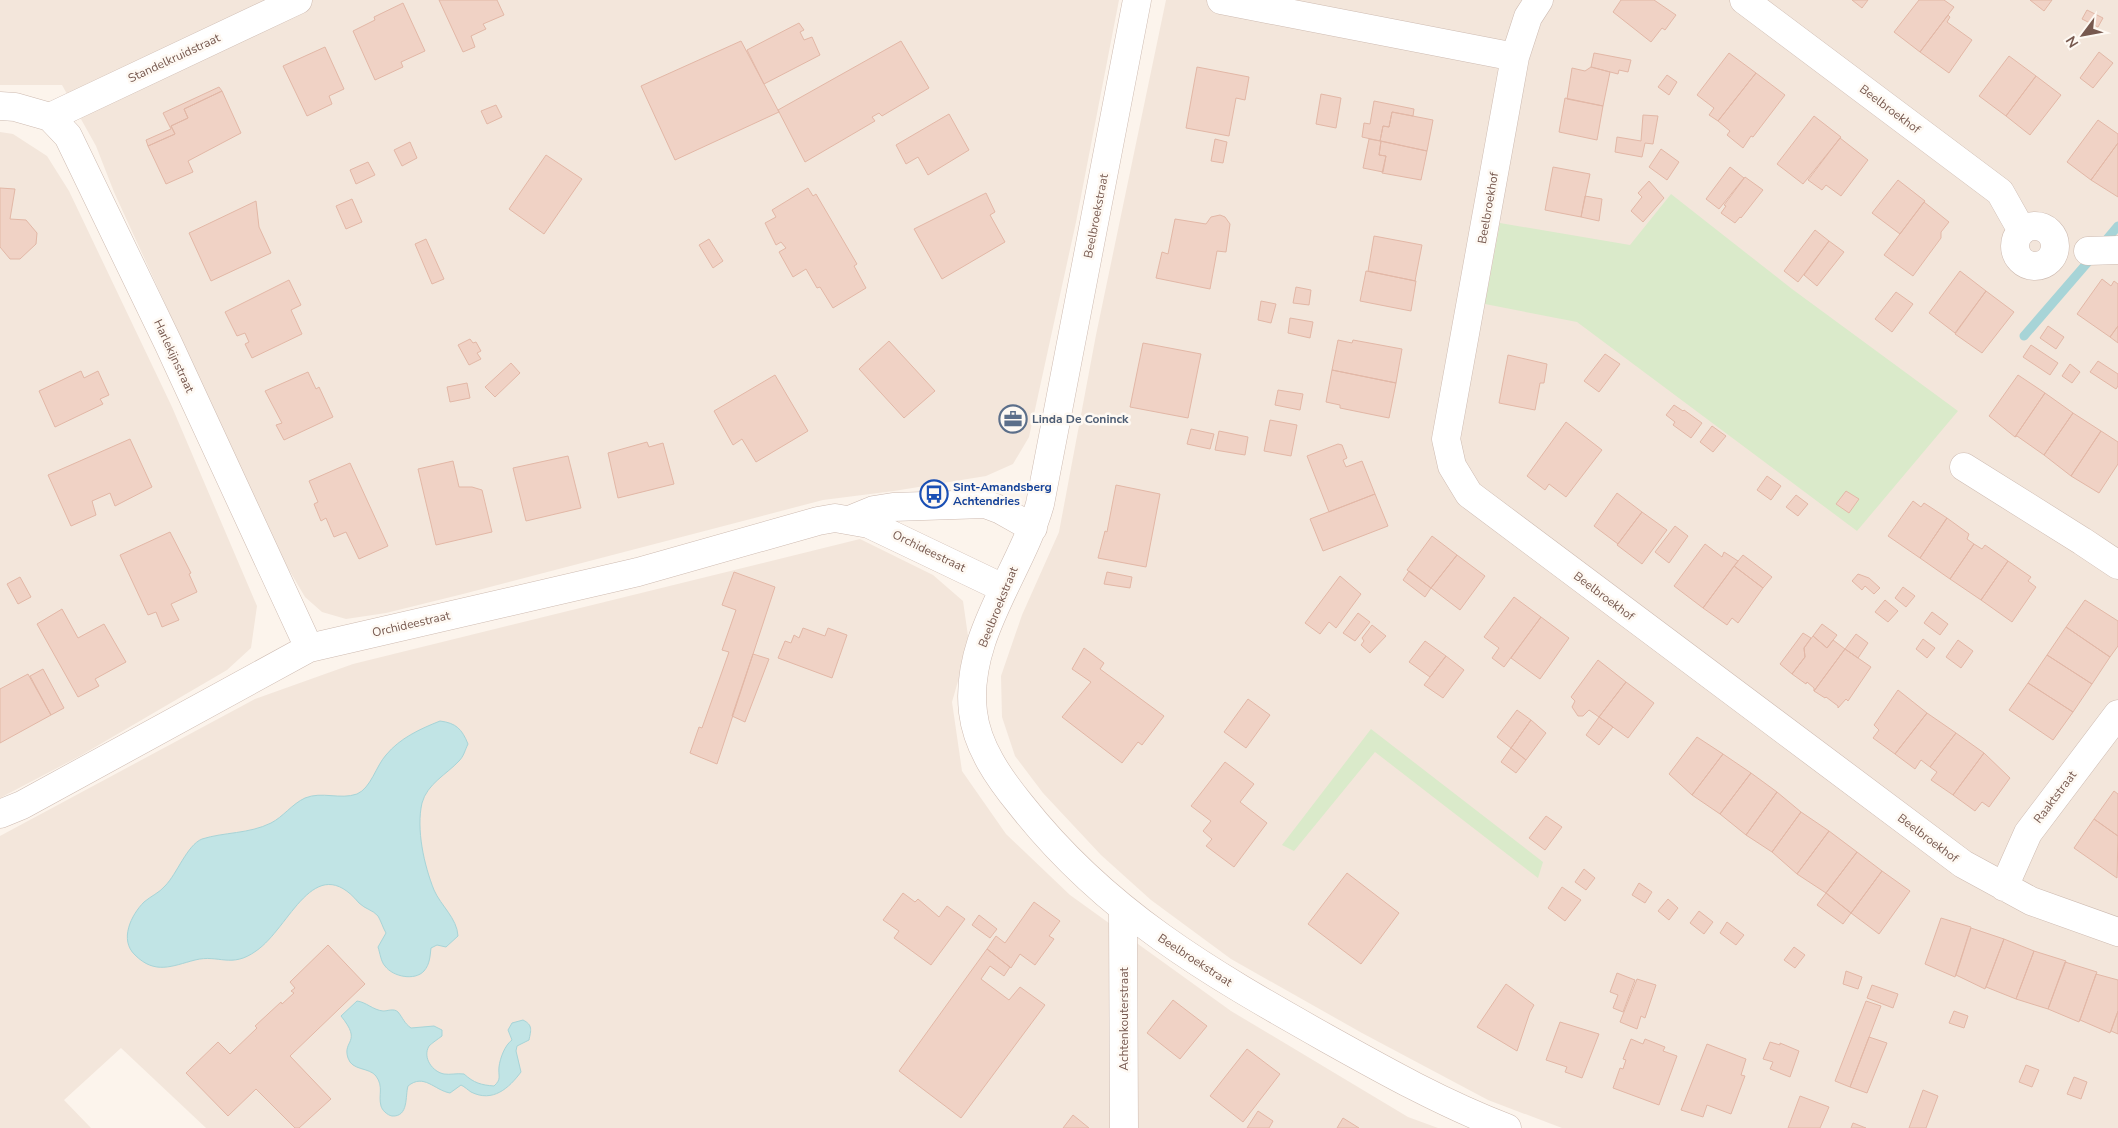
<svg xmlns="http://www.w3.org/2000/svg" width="2118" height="1128" viewBox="0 0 2118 1128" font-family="'Nunito Sans',sans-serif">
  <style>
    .residential { fill: #f3e6db }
    .green { fill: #daeaca }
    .water { fill: #c1e4e5; stroke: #a7d4d7 }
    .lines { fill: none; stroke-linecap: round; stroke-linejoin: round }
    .stream { stroke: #a7d4d7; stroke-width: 9 }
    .building { fill: #f0d2c5; stroke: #e2b7a6 }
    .minor-casing { stroke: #cebbb1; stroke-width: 29 }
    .minor { stroke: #fff; stroke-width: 28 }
    .labels { text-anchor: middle; stroke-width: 5; stroke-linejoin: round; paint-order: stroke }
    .street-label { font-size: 12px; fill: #77594f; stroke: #fef9f3 }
    .service-label { font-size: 12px; font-weight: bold; fill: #4e5e75; stroke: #fef9f3; text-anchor: start }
    .transit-label { font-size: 12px; font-weight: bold; fill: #164399; stroke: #fef9f3; text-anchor: start }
  </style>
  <rect width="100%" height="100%" fill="#fcf4ec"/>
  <path class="residential" d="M0,0H1119L1076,222L1029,437L1013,464L986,476L894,491L823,500L463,594L386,613L346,619L322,612L305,597L279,553L114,192L96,146L62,85H0Z
    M1166,0H2118V1128H1562L1488,1100L1362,1033L1231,959L1151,900L1101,855L1043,793L1015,756L1002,717L1001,676L1022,615L1059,532L1096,335Z
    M0,132L13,134L47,156L69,191L172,407L257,606L251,648L227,670L80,756L0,798Z
    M860,539L933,575L963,601L969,643L952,702L962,771L1006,834L1070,895L1231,1011L1408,1117L1438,1128H206L121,1048L64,1100L91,1128H0V836L255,699L353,664Z"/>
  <path class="green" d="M1671,194L1792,289L1958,411L1857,531L1577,322L1485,304L1500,223L1630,245Z
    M1371,729L1543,862L1538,878L1375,752L1294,851L1282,845Z"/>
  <path class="water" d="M440,721C456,723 462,729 468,744C465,750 464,756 459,761C447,774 427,784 422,803C416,829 424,865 434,890C441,906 457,918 458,936L446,947L437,945L431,948C430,956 430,964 424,971C415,981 393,977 385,966C381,962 380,953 378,947L386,933C383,928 381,921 378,916C373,910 365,909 359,903C314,849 290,928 256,951C231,969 219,954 195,960C172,966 155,975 135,955C119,940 131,915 144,902C151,896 159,893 165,886C177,874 187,845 202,839C224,832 249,834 271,823C283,817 292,804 305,798C322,791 340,800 357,794C371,788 376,766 386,755C400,738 420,729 440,721Z
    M357,1001C366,1002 373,1010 383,1011C388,1011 394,1008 398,1012C403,1018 404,1023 411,1028L434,1026L442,1030V1036C438,1039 432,1043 429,1046C422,1058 433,1072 444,1074C450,1075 457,1073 464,1074C474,1083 481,1085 494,1086C502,1079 498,1076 499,1067C500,1058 505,1045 512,1040L508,1030L512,1023L523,1020C533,1025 531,1030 529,1040L517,1046L516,1051L521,1072C509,1088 493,1103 471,1092C468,1090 465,1087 461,1085L450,1093C434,1090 424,1073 408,1086C405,1096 409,1117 392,1116C387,1115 382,1110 381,1106C378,1095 384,1087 376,1076C369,1067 352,1071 348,1058C342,1040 363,1043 341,1016Z"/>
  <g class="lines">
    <path class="stream" d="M2102,245L2118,226
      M2024,336L2094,255"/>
  </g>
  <path class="building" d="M439,0H497L504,15L483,24L486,29L471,36L475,47L463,52Z
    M1621,0H1654L1676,15L1665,30L1662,28L1651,42L1613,12Z
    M1852,0H1868L1862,8Z
    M1919,0H1944L1954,7L1920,52L1894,32Z
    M2030,0H2052L2044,11Z
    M403,3L425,51L401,62L403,67L375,80L353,31L375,20L374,17Z
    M2087,10L2103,18L2098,27L2082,19Z
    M1948,15L1950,17L1947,22L1972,40L1949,73L1920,52Z
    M799,23L804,30L800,32L804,40L812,37L820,55L764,84L747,50Z
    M741,41L779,112L675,160L641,86Z
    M901,41L929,88L882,116L879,113L872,117L875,121L805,162L778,110Z
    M325,47L344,89L329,96L332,104L307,116L283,66Z
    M2099,52L2113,63L2093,88L2080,78Z
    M1594,53L1631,60L1628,72L1619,70L1618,74L1591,67Z
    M1729,53L1756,73L1718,121L1709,115L1714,108L1697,95Z
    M2009,56L2036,76L2006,116L1979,96Z
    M1197,67L1249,77L1245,100L1236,98L1229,136L1186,128Z
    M1591,67L1610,72L1603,106L1567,99L1572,68L1585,71Z
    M1756,73L1785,95L1753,137L1751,136L1743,148L1727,135L1730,131L1718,121Z
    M1667,75L1677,82L1669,95L1658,87Z
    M2036,76L2061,95L2030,135L2006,116Z
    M219,87L222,91L184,109L188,118L171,126L175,134L148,146L146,140L171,129L163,113Z
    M222,91L241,133L188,161L193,172L166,184L148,146L175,134L171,126L188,118L184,109Z
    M1321,94L1341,98L1336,128L1316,124Z
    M1565,98L1603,106L1597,140L1559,132Z
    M1374,101L1414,109L1413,116L1392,112L1389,127L1383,126L1380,141L1362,137L1364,123L1370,124Z
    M496,105L502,117L487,124L481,111Z
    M1392,112L1433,120L1427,151L1380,141L1383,126L1389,127Z
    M949,114L969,150L928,175L918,157L906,164L896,145Z
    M1643,115L1658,116L1653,144L1645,143L1642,157L1615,152L1617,137L1641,141Z
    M1814,116L1841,137L1803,184L1777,164Z
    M2098,120L2118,134V143L2091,180L2067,162Z
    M1840,138L1868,160L1841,196L1826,185L1822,190L1808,180Z
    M1215,139L1227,142L1223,163L1211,161Z
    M1369,139L1381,141L1379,155L1386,156L1383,172L1363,168Z
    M1381,141L1427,151L1421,180L1382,173L1386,156L1379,155Z
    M410,142L417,158L402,166L394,150Z
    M2118,143V197L2091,180Z
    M1661,149L1679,162L1667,180L1649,167Z
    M546,155L582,179L544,234L509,209Z
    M368,162L375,175L356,184L350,170Z
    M1553,167L1590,174L1581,217L1545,210Z
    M1730,167L1744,178L1719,209L1706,199Z
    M1745,177L1763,190L1741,218L1740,217L1735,223L1721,213L1726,206L1724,205Z
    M1898,180L1925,201L1900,234L1872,213Z
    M1649,181L1664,198L1643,222L1631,211L1642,197L1638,193Z
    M0,188L15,189L10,219L26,220L37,233L36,244L20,259H10L0,247Z
    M808,188L813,196L816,194L857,264L854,266L866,288L833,308L820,287L817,288L806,269L793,277L779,252L786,248L781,242L776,245L765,223L776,217L772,210Z
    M986,193L995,212L990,215L1005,242L942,279L914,229Z
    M1585,196L1602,199L1599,221L1581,217Z
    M352,199L362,222L346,229L336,206Z
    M256,201L259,227L271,253L211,281L189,233Z
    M1924,202L1949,222L1941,232V238L1913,276L1884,255Z
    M1220,215L1225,217L1230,224L1226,252L1217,251L1210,289L1156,278L1162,252L1168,254L1175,219L1206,224L1211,217Z
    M1815,230L1829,241L1798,282L1784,271Z
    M1374,236L1422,245L1415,281L1368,271Z
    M426,239L444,279L432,284L415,244Z
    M709,239L723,261L713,268L699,245Z
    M1829,241L1844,252L1817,286L1804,275Z
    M1366,271L1416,281L1411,311L1360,301Z
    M1960,271L1986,291L1955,333L1929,313Z
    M2102,279L2111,286L2114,281L2118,284V326L2110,337L2077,314Z
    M289,280L301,305L291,310L302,334L252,358L245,344L249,342L245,333L237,336L225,312Z
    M1296,287L1311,290L1309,305L1293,303Z
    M1986,291L2014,312L1982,353L1955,334Z
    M1896,292L1913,304L1892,332L1875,319Z
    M1261,301L1276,304L1271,323L1258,320Z
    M1290,318L1313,322L1310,338L1288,333Z
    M2048,326L2064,337L2056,349L2040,338Z
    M2118,326V343L2110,337Z
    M470,339L473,343L476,342L481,351L477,353L481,359L469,365L458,345Z
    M1338,340L1352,343L1353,340L1402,349L1396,383L1332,370Z
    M889,341L935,391L904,418L859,369Z
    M1143,343L1201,354L1188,418L1130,407Z
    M2031,345L2058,363L2050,375L2023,357Z
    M1605,354L1620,364L1599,392L1584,381Z
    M1508,355L1547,364L1544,383H1540L1535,410L1499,403Z
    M2098,361L2118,374V386L2116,389L2090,372Z
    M511,363L520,373L495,397L485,387Z
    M2070,364L2080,372L2072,383L2062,376Z
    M1332,370L1396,383L1389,418L1340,408V405L1326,402Z
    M81,371L84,378L98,371L109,395L100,399L103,404L55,427L39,391Z
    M308,372L316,389L319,387L333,417L284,440L276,425L282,423L265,391Z
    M775,375L808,431L756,462L742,439L733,445L714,411Z
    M2018,375L2045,393L2015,437L1989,416Z
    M467,383L470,398L450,402L447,387Z
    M1278,390L1303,394L1300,410L1275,405Z
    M2045,393L2073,413L2044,455L2017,436L2015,437Z
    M1674,405L1683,411L1684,410L1702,423L1691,438L1673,425L1675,422L1666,415Z
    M2073,413L2101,431L2071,476L2044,455Z
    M1270,420L1297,425L1291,456L1264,451Z
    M1566,422L1602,450L1566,497L1549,484L1545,490L1527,476Z
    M1712,426L1726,436L1713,452L1700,442Z
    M1191,429L1214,434L1210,449L1187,444Z
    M1219,431L1248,437L1245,455L1215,450Z
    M2101,431L2118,442V464L2099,493L2071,476Z
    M130,439L152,487L115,506L110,493L92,501L96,515L71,526L48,475Z
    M647,442L649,447L663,443L674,484L618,498L608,453Z
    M1338,444L1342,445L1347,458L1343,460L1346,467L1362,461L1375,494L1329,512L1307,456Z
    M568,456L581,508L526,521L513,468Z
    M453,461L459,487H472L482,490L492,532L436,545L418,469Z
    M350,463L388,546L359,559L346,532L334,537L326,518L321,521L314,504L318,502L309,481Z
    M1767,476L1781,486L1771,500L1757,490Z
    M1116,485L1160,494L1146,567L1098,558L1105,531L1107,532Z
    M1846,491L1859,499L1849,513L1836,504Z
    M1617,493L1642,512L1618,544L1594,526Z
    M1375,494L1388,526L1323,551L1310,519Z
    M1796,495L1808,504L1798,516L1786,507Z
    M1913,501L1921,507L1924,503L1947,518L1920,558L1888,536Z
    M1642,512L1667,530L1642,564L1617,545Z
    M1947,518L1969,534L1967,539L1974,544L1950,579L1920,558Z
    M1675,526L1688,536L1669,563L1655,552Z
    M170,532L191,573L189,574L197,592L171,604L179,620L162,627L156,612L148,615L120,555Z
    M1432,536L1457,555L1431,588L1407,570Z
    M1705,544L1722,557L1724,552L1738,561L1703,608L1674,586Z
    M1974,544L1982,549L1985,545L2008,561L1981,600L1950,579Z
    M1457,555L1485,576L1460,610L1431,588Z
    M1743,555L1772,577L1763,588L1734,566Z
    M2008,561L2031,577L2028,581L2036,587L2012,622L1981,600Z
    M1734,566L1763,588L1738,623L1732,618L1727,625L1703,608Z
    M1409,571L1431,588L1425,597L1403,580Z
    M734,572L775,587L717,764L690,753L699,727L702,728L729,652L722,650L736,610L722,605Z
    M1107,572L1132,577L1130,588L1104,584Z
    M1858,574L1869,578L1880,588L1874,594L1865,586L1862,590L1852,581Z
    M1340,576L1361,594L1336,628L1329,622L1320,634L1305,623Z
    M20,577L31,597L18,604L7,584Z
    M1903,587L1915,596L1906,607L1895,598Z
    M1514,597L1541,617L1504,667L1492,658L1499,648L1484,637Z
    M1885,600L1898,611L1888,622L1875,612Z
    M2085,600L2118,621V646L2110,657L2066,627Z
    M62,609L78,638L104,624L126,662L95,679L99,686L78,697L37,624Z
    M1932,612L1948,624L1940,635L1924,623Z
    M1358,613L1370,622L1355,641L1343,633Z
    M1541,617L1569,638L1540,679L1511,658Z
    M1822,624L1837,635L1827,648L1813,636Z
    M1372,625L1386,636L1370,653L1361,645L1364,641L1362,638Z
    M2066,627L2110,657L2092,684L2047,655Z
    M803,628L825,636L828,628L847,635L832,678L778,658L785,641L791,643L794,635L799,638Z
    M1803,633L1811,638L1804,648L1805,657L1792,674L1780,664Z
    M1856,634L1868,643L1858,658L1845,649Z
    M1813,636L1827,648L1833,640L1845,649L1814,691V688L1807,682L1806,684L1792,674L1805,657L1804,648Z
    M1923,639L1935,648L1927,658L1916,649Z
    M1958,640L1973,651L1961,668L1946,657Z
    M1425,641L1446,656L1430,677L1409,662Z
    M1084,648L1104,663L1100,669L1164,716L1142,745L1138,742L1122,763L1062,717L1091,682L1072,669Z
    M1845,649L1871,667L1848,701L1846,699L1838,708V706L1826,697L1825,698L1814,691Z
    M753,654L769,659L745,722L732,716Z
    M2047,655L2092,684L2073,712L2028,683Z
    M1446,656L1464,670L1443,698L1424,685Z
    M1598,660L1626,682L1599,717L1589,710L1583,716H1578L1572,707L1575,701L1571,697Z
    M43,669L64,708L51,715L30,676Z
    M28,674L51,715L0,743V689Z
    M1626,682L1654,703L1628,738L1599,717Z
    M2028,683L2073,712L2053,740L2009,710Z
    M1898,690L1927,713L1895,754L1873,738L1879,730L1874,725Z
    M1248,699L1270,715L1246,748L1224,732Z
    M1517,710L1531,720L1511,748L1497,737Z
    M1927,713L1956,733L1930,767L1921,760L1915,769L1895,754Z
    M1599,717L1613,727L1599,745L1586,735Z
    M1531,720L1546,733L1526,760L1511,748Z
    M1956,733L1984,753L1953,795L1931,780L1937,772L1930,767Z
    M1697,737L1723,754L1692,795L1669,774Z
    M1511,748L1526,760L1516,773L1501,762Z
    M1984,753L2010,778L1989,807L1982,802L1975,811L1953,795Z
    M1723,754L1751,773L1720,814L1692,795Z
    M1225,762L1254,784L1240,802L1267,823L1234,867L1206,846L1212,839L1203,831L1211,821L1191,806Z
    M1751,773L1777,792L1746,835L1720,814Z
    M2114,791L2118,794V836L2094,819Z
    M1777,792L1801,812L1772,852L1746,835Z
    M1801,812L1829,831L1797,874L1772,852Z
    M1546,816L1562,827L1545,850L1529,838Z
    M2094,819L2118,836L2117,878L2074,848Z
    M1829,831L1857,852L1826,893L1797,874Z
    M1857,852L1882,871L1851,913L1826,893Z
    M1584,869L1595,878L1586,890L1575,882Z
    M1882,871L1910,891L1879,934L1851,913Z
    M1347,873L1399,913L1361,964L1308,924Z
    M1639,883L1652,892L1645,903L1632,895Z
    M1562,887L1581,900L1565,921L1548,908Z
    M903,893L915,902L918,899L939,917L947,906L965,919L931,965L894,938L899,931L883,920Z
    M1826,893L1851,913L1843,924L1817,905Z
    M1668,899L1678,908L1669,920L1658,911Z
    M1034,902L1060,921L1049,936L1054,939L1035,965L1020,954L1011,968L987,949L996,936L1005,943Z
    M1699,911L1713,922L1704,934L1690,923Z
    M979,915L997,929L990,938L972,925Z
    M1941,918L1971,927L1955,977L1925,964Z
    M1727,922L1744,935L1736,945L1720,933Z
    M1971,928L2004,939L1985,989L1956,975Z
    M2004,939L2034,951L2016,999L1986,987Z
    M328,945L365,984L290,1056L331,1099L299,1128H295L256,1089L228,1116L186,1073L218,1042L230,1054L257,1028L255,1026L281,1002L282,1004L294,993L291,991L295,988L290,982Z
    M1794,947L1805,955L1795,968L1784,960Z
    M987,949L1010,967L1004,976L990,966L981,979L1009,1000L1020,987L1045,1005L961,1118L899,1071Z
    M2034,951L2066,961L2048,1009L2016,999Z
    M2065,962L2097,972L2079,1022L2048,1009Z
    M1846,971L1862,977L1858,989L1843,984Z
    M1617,973L1635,980L1623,1012L1613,1008L1618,995L1610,992Z
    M2096,974L2118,980V1011L2110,1033L2080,1020Z
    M1637,979L1656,985L1645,1018L1641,1016L1637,1029L1620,1022Z
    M1506,984L1534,1005L1530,1012L1517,1051L1477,1027Z
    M1872,985L1898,994L1893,1008L1867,998Z
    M1173,1000L1207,1026L1180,1059L1147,1033Z
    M1866,1001L1881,1006L1850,1087L1835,1081Z
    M1954,1011L1968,1016L1964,1028L1949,1023Z
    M2118,1011V1034L2111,1031Z
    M1560,1022L1599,1034L1582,1078L1565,1072L1567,1067L1546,1060Z
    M1869,1037L1887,1043L1867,1093L1850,1087Z
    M1631,1039L1643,1044L1645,1039L1665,1047L1663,1051L1677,1056L1659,1105L1613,1088L1620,1068L1623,1069L1626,1060L1623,1059Z
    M1770,1042L1780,1045V1043L1799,1051L1790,1077L1770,1069L1773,1062L1763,1059Z
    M1707,1044L1746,1059L1741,1075L1745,1076L1731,1114L1707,1105L1703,1117L1681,1110Z
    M1247,1049L1280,1074L1243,1122L1210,1096Z
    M2026,1065L2039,1070L2032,1087L2019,1082Z
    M2074,1077L2087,1082L2081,1099L2067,1094Z
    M1923,1090L1938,1096L1926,1128H1909Z
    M1800,1096L1829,1107L1820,1128H1788Z
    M1258,1111L1273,1121L1269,1128H1247Z
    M1073,1115L1089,1128H1063Z
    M1343,1118L1359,1128H1337Z
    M1853,1123L1866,1128H1851Z"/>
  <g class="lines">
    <g class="minor-casing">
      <path id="minor" d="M1137,0L1040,504C1021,572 964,637 973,712C977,747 999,778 1021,805C1106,913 1209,972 1326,1038C1385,1071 1444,1104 1507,1128
        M1221,0L1515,57L1528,17L1539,0
        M1744,0L2000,192L2022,231
        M1515,57L1446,439L1452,466L1469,494L1963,864L2031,901L2118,932
        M0,106L15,107L50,117L68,136L168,343L309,648
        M50,117L298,0
        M2015 246a20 20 0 1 1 40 0a20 20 0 1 1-40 0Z
        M2088,251L2118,250
        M1964,467L2082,541L2118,565
        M852,519L874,510L893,507L985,504L1001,510L1033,528
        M0,814L22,805L309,648L638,572L818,521L835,518L869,524L1003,588
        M2004,887L2028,833L2118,714
        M1123,910L1124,1128"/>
    </g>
    <use href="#minor" class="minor"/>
  </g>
  <defs>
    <g id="office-ring" transform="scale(1.4375)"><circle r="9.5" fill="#fef9f3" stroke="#5c6f8a" stroke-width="1.5"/><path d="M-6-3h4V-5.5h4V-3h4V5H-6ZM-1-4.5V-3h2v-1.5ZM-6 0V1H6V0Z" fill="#5c6f8a"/></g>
    <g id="bus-ring" transform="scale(1.4375)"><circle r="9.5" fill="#fef9f3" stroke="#1a4fb4" stroke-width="1.5"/><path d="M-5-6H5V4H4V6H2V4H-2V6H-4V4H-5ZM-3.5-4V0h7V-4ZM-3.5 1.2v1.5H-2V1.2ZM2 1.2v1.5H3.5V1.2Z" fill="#1a4fb4"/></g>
  </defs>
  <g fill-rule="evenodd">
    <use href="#office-ring" x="1013" y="419"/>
    <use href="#bus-ring" x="934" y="494"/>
  </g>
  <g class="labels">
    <g class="street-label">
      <text transform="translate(174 58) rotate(-25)" y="4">Standelkruidstraat</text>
      <text transform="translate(1890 109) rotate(37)" y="4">Beelbroekhof</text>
      <text transform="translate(1488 208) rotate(-80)" y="4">Beelbroekhof</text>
      <text transform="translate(1096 216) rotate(-79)" y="4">Beelbroekstraat</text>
      <text transform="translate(174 356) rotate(65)" y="4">Harlekijnstraat</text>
      <text transform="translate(929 551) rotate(26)" y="4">Orchideestraat</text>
      <text transform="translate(1604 596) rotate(37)" y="4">Beelbroekhof</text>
      <text transform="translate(998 607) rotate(-68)" y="4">Beelbroekstraat</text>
      <text transform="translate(411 624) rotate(-13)" y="4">Orchideestraat</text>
      <text transform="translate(2055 797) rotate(-53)" y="4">Raaktstraat</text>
      <text transform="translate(1928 838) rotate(37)" y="4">Beelbroekhof</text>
      <text transform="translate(1195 960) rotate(33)" y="4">Beelbroekstraat</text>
      <text transform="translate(1124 1019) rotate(-90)" y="4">Achtenkouterstraat</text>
    </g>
    <g class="service-label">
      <text x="1032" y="423">Linda De Coninck</text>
    </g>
    <g class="transit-label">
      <text x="953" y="491">Sint-Amandsberg<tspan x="953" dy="14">Achtendries</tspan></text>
    </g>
  </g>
  <g transform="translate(2083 35) rotate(238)" stroke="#fef9f3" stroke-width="4" paint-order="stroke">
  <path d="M0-4L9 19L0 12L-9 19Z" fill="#77594f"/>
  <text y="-8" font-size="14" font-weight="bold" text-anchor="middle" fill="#77594f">N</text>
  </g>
</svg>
